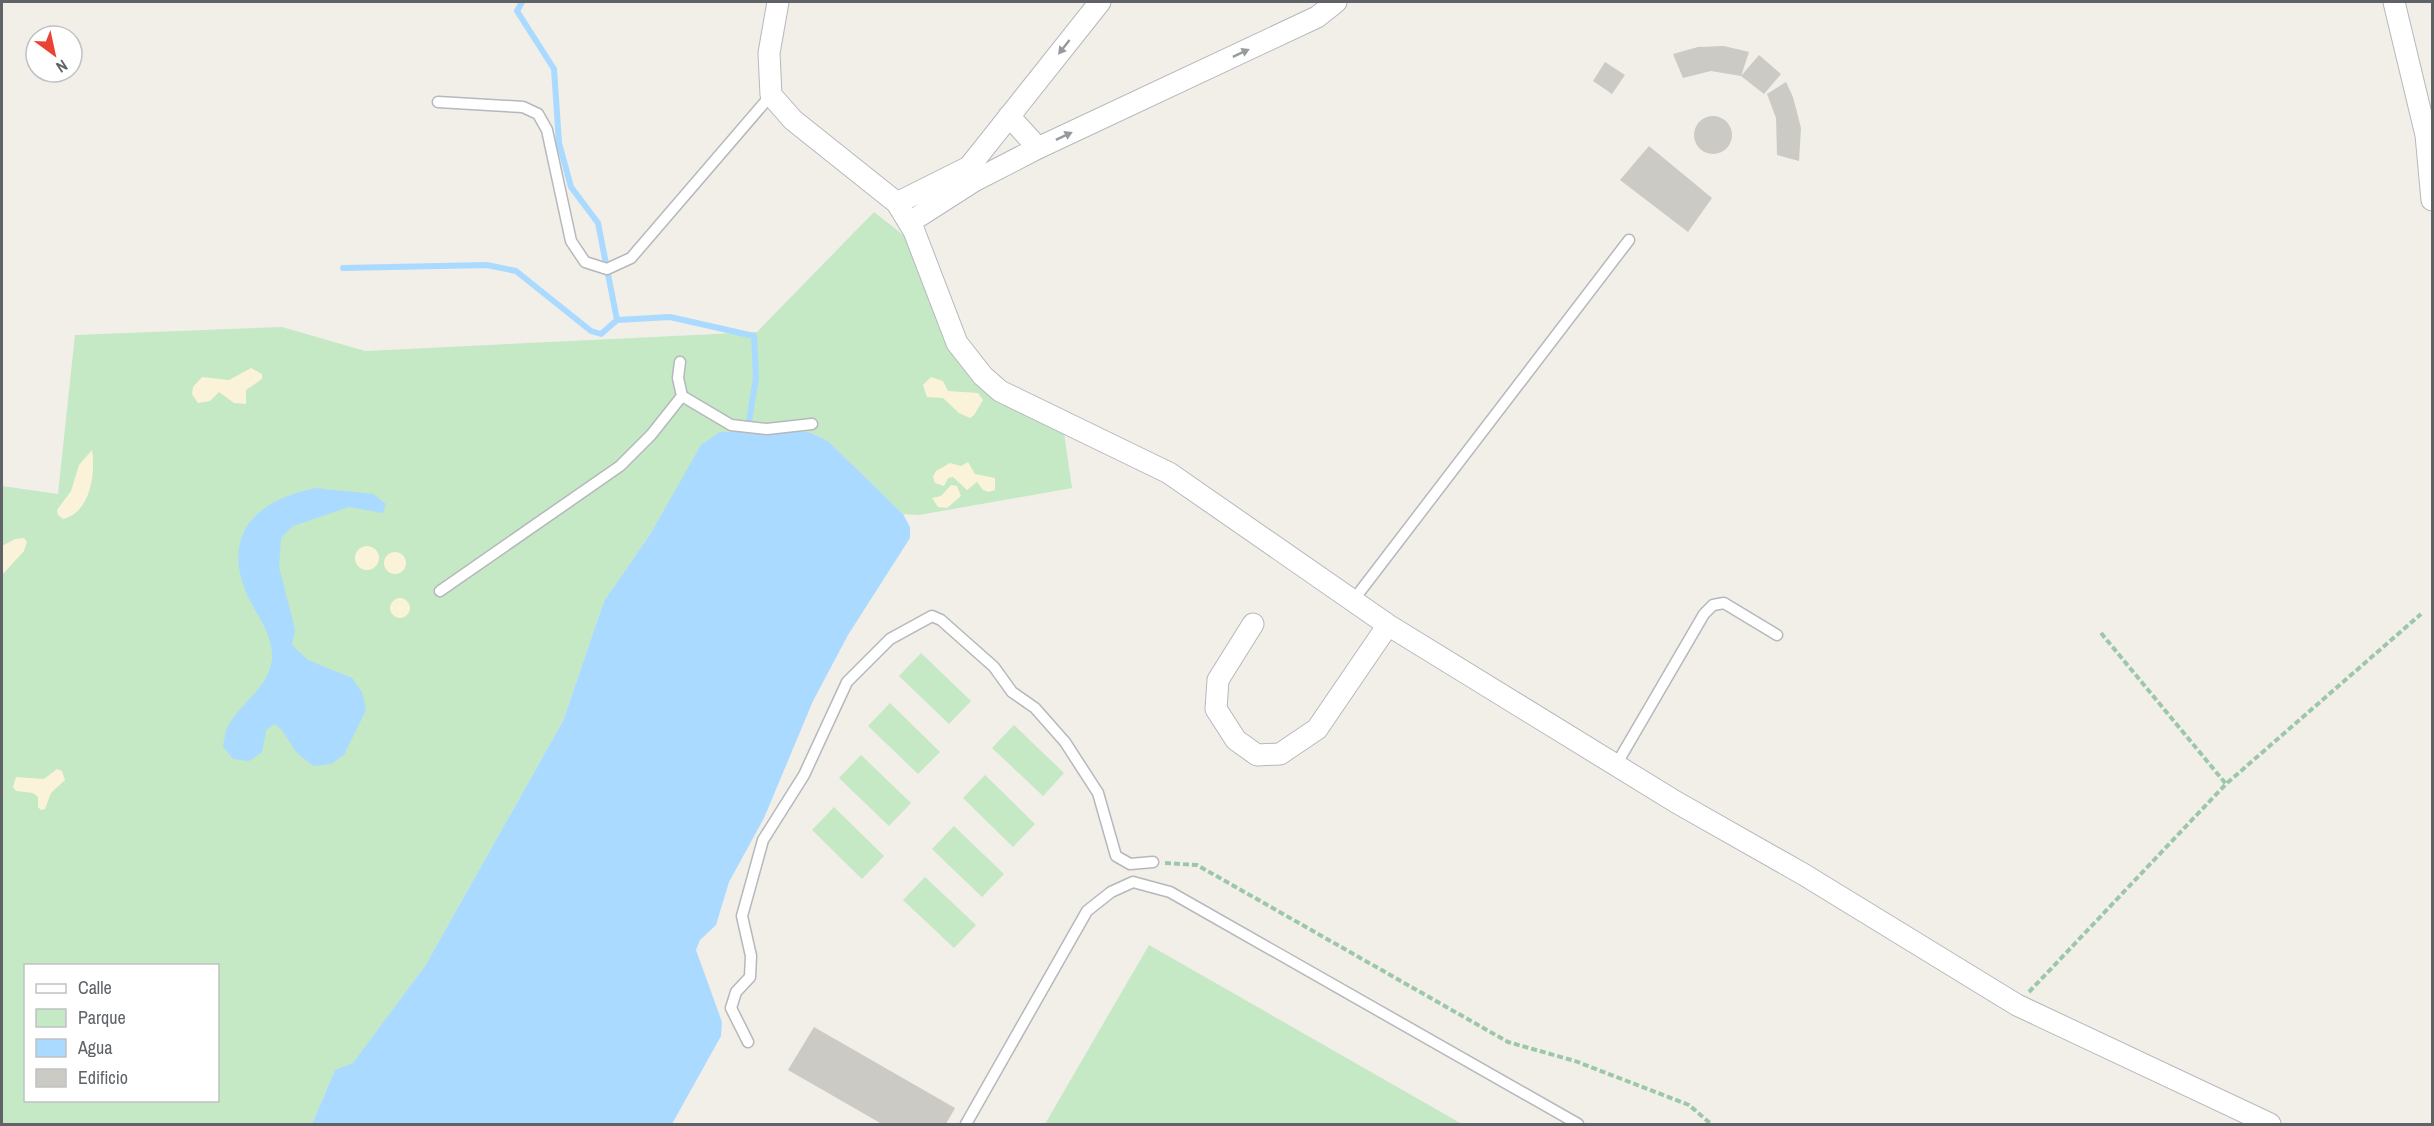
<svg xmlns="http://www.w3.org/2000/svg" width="2434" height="1126" viewBox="0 0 2434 1126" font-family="'Archivo Narrow',sans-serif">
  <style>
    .green { fill: #c5e8c5; fill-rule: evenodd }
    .sand { fill: #fbf3d9 }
    .water { fill: #aadaff }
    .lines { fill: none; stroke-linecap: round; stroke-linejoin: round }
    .stream { stroke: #aadaff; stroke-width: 6 }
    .building { fill: #cccac5 }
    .lane-casing { stroke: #b5b8bc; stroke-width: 13 }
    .street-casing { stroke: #b5b8bc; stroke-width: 23 }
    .path { stroke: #9cc7a9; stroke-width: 4; stroke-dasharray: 6 3; stroke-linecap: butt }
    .lane { stroke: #fff; stroke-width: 10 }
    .street { stroke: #fff; stroke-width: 21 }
    .oneway { fill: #979a9d }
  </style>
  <rect width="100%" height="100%" fill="#f1efe8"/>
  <path class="green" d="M874,212L916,245L960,349L1064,433L1072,488L919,515L903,514L828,441L809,432L651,533L604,601L563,721L425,966L353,1064L335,1070L312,1124H2V486L58,494L75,335L282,327L365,351L757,332ZM26,966H218V1100H26Z
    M921,653L971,701L949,724L899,676Z
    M890,703L940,752L918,774L868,726Z
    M1014,725L1064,773L1043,796L992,748Z
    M861,755L911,803L889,826L839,778Z
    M985,775L1035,824L1013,847L963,798Z
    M834,807L884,856L862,879L812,830Z
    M954,826L1004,874L982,897L932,849Z
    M925,877L976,925L954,948L903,900Z
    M1149,945L1462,1124H1045Z"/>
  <path class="sand" d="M251,368L262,374V379L246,390V404L234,403L219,392L210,401L198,403L192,394L193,387L202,377L229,380Z
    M931,377L943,381L948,391L978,393L983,400L974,415L970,418L959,413L943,398L927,397L923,385Z
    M92,450C96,474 90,513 63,519L58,515L57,510L71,491L79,465Z
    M968,462L975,474L995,478V490L989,492L983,490L977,482L967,490L953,477L948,478L944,486L935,483L933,477L936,471L950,463L961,466Z
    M951,485L957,486L961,496L947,508L938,507L932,498L941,496Z
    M24,538L27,542L24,551L2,575V546L15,539Z
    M355 558a12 12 0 1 1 24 0a12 12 0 1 1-24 0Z
    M384 563a11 11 0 1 1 22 0a11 11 0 1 1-22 0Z
    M390 608a10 10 0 1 1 20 0a10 10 0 1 1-20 0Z
    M57,769L62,771L65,780L51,793L45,809L41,810L38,807V797L33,793L16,791L13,787L16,777L44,779Z"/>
  <path class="water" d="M720,432H809L828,441L903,514L910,527V538L848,635L813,701L764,818L729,882L716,925L700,940L696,950L722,1022L721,1036L672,1124H312L335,1070L353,1063L425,966L563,721L604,601L651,533L701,445Z
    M316,488L373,494L386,504L383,513L349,507L293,526L281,538L279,567L295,629L292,645L308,660L352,678L362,692L366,710L344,755L331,764L313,766L296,752L282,730L275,724L266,730L262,752L249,761L233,759L223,746C224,741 225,733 227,728C239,704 268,689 272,660C274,636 258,617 248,597C220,534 256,500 316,488Z"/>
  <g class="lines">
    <path class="stream" d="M522,2L517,11L554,69L559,143L571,187L598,223L617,320L670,317L754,336L756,378L748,428
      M343,268L487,265L516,271L591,331L601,334L617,320"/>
  </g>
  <path class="building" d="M1724,46L1749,52L1741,76L1711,71L1683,78L1673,54L1698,47Z
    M1759,55L1781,74L1764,94L1741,76Z
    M1605,62L1625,75L1612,94L1593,81Z
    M1786,82L1793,97L1801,128L1799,161L1777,155L1776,118L1767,94Z
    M1694 135a19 19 0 1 1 38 0a19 19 0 1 1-38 0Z
    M1649,146L1712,198L1688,232L1620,180Z
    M814,1027L955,1108L946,1124H882L788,1070Z"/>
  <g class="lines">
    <g class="lane-casing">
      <path id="lane" d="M438,102L523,107L538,114L547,130L571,241L585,262L607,269L631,258L771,95
        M680,362L678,378L682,396L731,425L767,429L812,424
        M440,591L620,466L651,435L682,396
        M1352,602L1629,240
        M1616,765L1704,614L1713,605L1724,603L1777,635
        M748,1042L731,1008L736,992L750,977L751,956L742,916L763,840L804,775L847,682L890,639L932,616L941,620L994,667L1012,692L1035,708L1065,742L1098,793L1116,856L1130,864L1153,862
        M966,1124L1087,911L1111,892L1133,882L1170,892L1578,1124"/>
    </g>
    <g class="street-casing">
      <path id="street" d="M778,2L769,53L771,95L793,120L897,203L914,231L957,343L983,376L1000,391L1169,473L1388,625L1676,802L1803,874L2017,1005L2270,1124
        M2394,2L2426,135L2432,200
        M1009,116L1038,148
        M897,203L969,167L1100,2
        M910,222L974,181L1038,148L1317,17L1336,2
        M1253,624L1218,680L1216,709L1236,740L1257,755L1280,754L1317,729L1388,625"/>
    </g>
    <path class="path" d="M2101,633L2226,784
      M1165,863L1197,865L1508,1042L1575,1061L1689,1105L1711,1124
      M2029,992L2226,784L2421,614"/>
    <use href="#lane" class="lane"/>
    <use href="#street" class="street"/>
  </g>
  <defs><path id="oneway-solid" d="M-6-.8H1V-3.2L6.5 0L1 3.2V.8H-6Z" transform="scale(1.5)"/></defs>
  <g class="oneway">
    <use href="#oneway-solid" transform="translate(1064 47) rotate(128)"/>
    <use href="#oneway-solid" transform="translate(1241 53) rotate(-25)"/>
    <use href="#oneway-solid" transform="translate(1064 136) rotate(-25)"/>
  </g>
  <rect width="2434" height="1126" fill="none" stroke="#5f6368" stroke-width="6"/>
  <rect x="24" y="964" width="195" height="138" fill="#ffffff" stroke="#bfc1c3" stroke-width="1.5"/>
  <rect x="36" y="984" width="30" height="9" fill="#ffffff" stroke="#bfc1c3" stroke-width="1.5"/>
  <text x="78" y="994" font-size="18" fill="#5f6368">Calle</text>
  <rect x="36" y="1009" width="30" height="18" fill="#c5e8c5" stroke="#bfc1c3" stroke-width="1.5"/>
  <text x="78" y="1024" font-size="18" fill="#5f6368">Parque</text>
  <rect x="36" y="1039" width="30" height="18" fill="#aadaff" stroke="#bfc1c3" stroke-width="1.5"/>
  <text x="78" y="1054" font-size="18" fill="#5f6368">Agua</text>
  <rect x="36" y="1069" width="30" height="18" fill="#cccac5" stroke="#bfc1c3" stroke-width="1.5"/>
  <text x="78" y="1084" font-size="18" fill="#5f6368">Edificio</text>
  <g transform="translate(54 54) rotate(147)"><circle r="28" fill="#ffffff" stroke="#bfc1c3" stroke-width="1.5"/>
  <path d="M0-4.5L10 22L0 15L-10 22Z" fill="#ea4335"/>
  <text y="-9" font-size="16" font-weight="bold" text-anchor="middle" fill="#5f6368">N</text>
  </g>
</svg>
